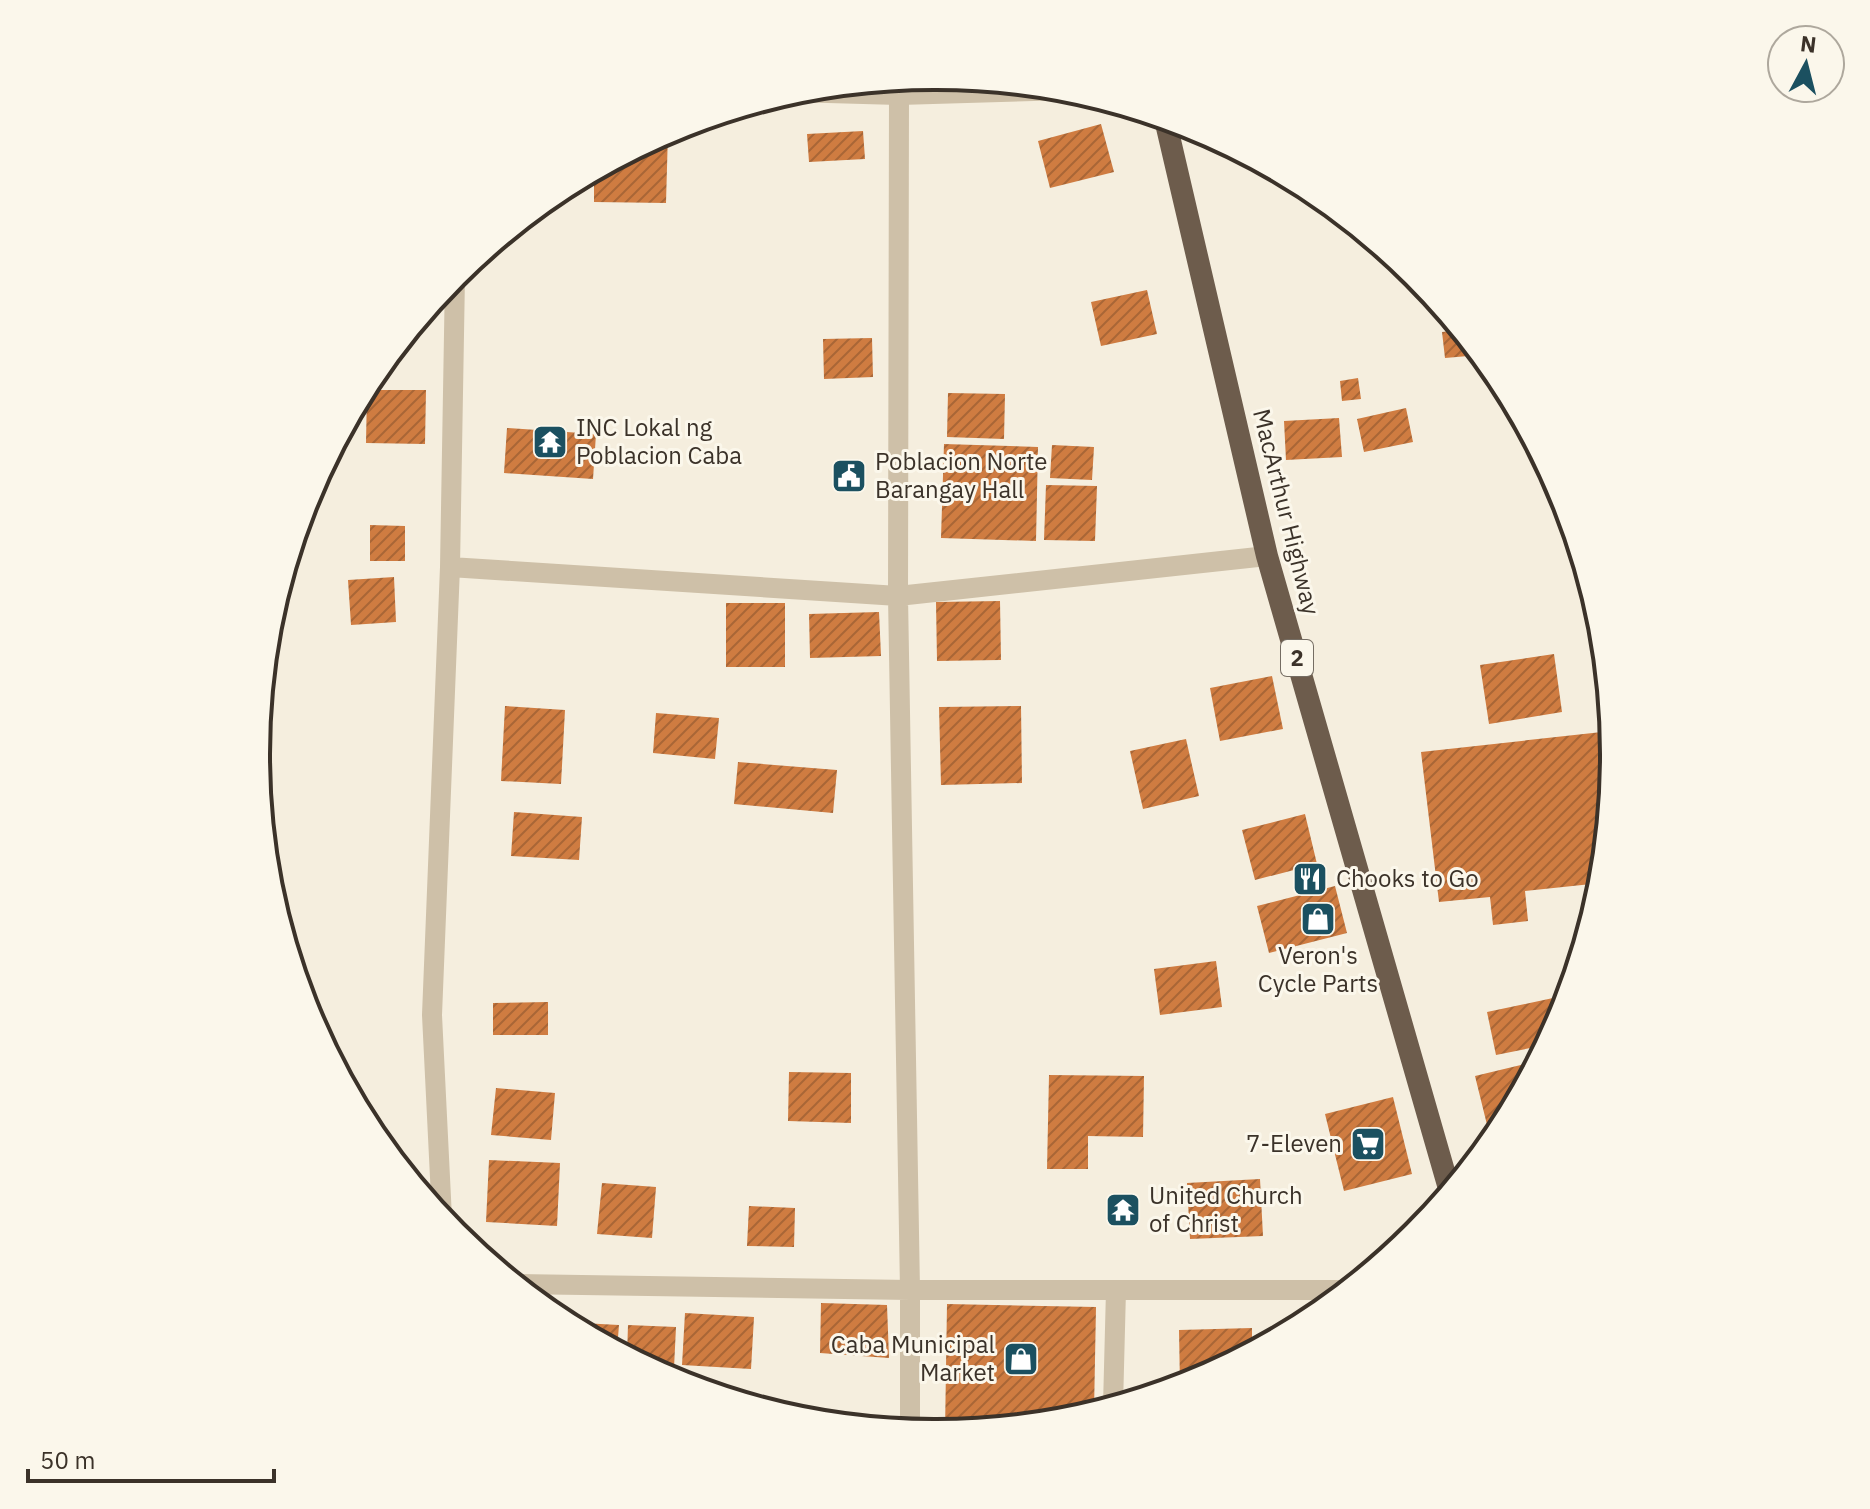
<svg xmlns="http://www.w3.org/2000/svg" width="1870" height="1509" viewBox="0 0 1870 1509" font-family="'IBM Plex Sans',sans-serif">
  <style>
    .building { fill: url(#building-hatch) }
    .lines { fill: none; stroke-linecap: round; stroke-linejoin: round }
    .minor { stroke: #cec0a8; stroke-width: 20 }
    .trunk { stroke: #6d5c4c; stroke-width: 22 }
    .labels { text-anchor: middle; stroke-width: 6; stroke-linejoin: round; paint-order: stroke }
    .shield { fill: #fbf7eb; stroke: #756d63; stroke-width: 2 }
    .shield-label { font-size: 22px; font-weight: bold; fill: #3b3229 }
    .poi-label { font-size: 24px; fill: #3b3229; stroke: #fbf7eb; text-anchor: start }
    .street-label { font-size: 24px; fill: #3b3229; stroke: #fbf7eb }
    .rim { fill: none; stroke: #3b3229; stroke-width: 4 }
  </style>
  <defs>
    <pattern id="building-hatch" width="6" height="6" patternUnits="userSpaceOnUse" patternTransform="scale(2)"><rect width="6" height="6" fill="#cf7c41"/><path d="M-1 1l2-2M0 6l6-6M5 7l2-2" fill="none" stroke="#a96636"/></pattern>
  </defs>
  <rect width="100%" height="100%" fill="#f5eede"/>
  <path class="building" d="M1101,124L1114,172L1050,188L1038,141Z
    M863,131L865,159L809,162L807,134Z
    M668,132L666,203L594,202V171Z
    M1147,290L1157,334L1101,346L1091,302Z
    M1461,330L1480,355L1445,358L1442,332Z
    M872,338L873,377L824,379L823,339Z
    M1358,378L1361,399L1342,401L1340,381Z
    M367,390H426L425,444L366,443Z
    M948,393L1005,394L1004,439L947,437Z
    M1406,408L1413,442L1364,452L1357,419Z
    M1339,418L1342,457L1286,460L1284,421Z
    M507,428L596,434L593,479L504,473Z
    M944,444L1038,447L1036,541L941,538Z
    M1052,445L1094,447L1092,480L1050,478Z
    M1046,485L1097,486L1095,541L1044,540Z
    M370,525L405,526V561H370Z
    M394,577L396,622L351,625L348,580Z
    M1000,601L1001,660L937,661L936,602Z
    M726,603H785V667H726Z
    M879,612L881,656L810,658L809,614Z
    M1554,654L1562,712L1489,724L1480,665Z
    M1272,676L1283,729L1220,741L1210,688Z
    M505,706L565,710L561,784L501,781Z
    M1021,706L1022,783L941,785L939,707Z
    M656,713L719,718L715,759L653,753Z
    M1611,731L1613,755L1601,883L1525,891L1528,921L1493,925L1490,897L1439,902L1421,752Z
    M1186,739L1199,796L1143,809L1130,751Z
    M738,762L837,770L833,813L734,804Z
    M514,812L582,817L579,860L511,856Z
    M1305,814L1317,864L1255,880L1242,830Z
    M1315,868L1320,885L1301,891L1296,874Z
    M1335,886L1347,933L1269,953L1257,906Z
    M1216,961L1222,1007L1160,1015L1154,969Z
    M1567,995L1562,1015L1545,1045L1496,1055L1487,1012Z
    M548,1002V1035H493V1003Z
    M1529,1063L1531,1071L1499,1132L1491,1141L1475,1076Z
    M789,1072L851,1073V1123L788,1121Z
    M1049,1075L1144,1076L1143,1137L1088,1136V1169H1047Z
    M496,1088L555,1093L551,1140L491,1135Z
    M1393,1097L1412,1174L1344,1191L1325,1114Z
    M489,1160L560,1163L557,1226L486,1222Z
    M1260,1179L1263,1236L1190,1239L1187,1183Z
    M602,1183L656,1187L652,1238L597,1234Z
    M749,1206L795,1208L794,1247L747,1246Z
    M821,1303L887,1305L889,1358L820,1353Z
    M947,1304L1096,1307L1094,1412L1067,1420L945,1432Z
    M685,1313L754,1317L751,1369L682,1365Z
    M582,1323L619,1325L617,1350L582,1331Z
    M628,1325L676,1327L674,1368L649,1367L627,1356Z
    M1252,1328V1351L1194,1382L1180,1386L1179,1330Z"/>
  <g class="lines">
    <path class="minor" d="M792,92L899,95L1069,90
      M899,95L898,596L910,1290V1431
      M450,567L898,596L1267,556
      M442,1218L432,1015L450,567L455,276
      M516,1284L910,1290H1347
      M1113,1406L1116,1290"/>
    <path class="trunk" d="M1165,119L1267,556L1450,1192"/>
  </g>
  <defs>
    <g id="temple-square" transform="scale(1.8)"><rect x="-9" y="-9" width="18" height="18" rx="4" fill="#1b5060" stroke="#fbf7eb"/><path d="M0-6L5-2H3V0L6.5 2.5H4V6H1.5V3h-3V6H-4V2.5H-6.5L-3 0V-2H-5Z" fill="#fff"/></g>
    <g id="civic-square" transform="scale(1.8)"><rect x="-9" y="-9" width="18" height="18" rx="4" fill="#1b5060" stroke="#fbf7eb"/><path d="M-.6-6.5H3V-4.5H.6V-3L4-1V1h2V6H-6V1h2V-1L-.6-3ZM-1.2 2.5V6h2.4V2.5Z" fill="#fff"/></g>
    <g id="restaurant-square" transform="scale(1.8)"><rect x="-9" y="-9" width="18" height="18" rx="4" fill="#1b5060" stroke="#fbf7eb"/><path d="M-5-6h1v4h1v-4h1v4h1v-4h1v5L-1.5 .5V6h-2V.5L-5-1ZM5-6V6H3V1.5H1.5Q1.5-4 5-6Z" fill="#fff"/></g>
    <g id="shop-square" transform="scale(1.8)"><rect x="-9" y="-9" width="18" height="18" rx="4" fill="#1b5060" stroke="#fbf7eb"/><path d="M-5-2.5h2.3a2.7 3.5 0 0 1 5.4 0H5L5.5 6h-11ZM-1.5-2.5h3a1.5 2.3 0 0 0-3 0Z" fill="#fff"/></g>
    <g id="supermarket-square" transform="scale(1.8)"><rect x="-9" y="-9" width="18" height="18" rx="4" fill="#1b5060" stroke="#fbf7eb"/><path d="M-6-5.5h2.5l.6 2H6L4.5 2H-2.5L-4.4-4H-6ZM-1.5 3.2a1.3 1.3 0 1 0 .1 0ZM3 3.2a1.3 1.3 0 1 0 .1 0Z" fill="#fff"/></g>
  </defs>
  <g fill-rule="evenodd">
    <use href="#temple-square" x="550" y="442"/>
    <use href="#civic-square" x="849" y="476"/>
    <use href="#restaurant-square" x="1310" y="879"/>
    <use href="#shop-square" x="1318" y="919"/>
    <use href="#supermarket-square" x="1368" y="1144"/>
    <use href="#temple-square" x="1123" y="1210"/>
    <use href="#shop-square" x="1021" y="1359"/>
  </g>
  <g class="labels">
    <rect class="shield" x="1281" y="640" width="32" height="36" rx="6"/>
    <g class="shield-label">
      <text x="1297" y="666">2</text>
    </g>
    <g class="poi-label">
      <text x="576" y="436">INC Lokal ng<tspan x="576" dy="28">Poblacion Caba</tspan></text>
      <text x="875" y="470">Poblacion Norte<tspan x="875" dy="28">Barangay Hall</tspan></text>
      <text x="1336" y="887">Chooks to Go</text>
      <text x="1318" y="964" text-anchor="middle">Veron's<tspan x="1318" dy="28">Cycle Parts</tspan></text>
      <text x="1342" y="1152" text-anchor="end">7-Eleven</text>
      <text x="1149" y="1204">United Church<tspan x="1149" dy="28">of Christ</tspan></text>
      <text x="995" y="1353" text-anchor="end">Caba Municipal<tspan x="995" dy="28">Market</tspan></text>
    </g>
    <g class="street-label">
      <text transform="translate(1286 512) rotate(76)" y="8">MacArthur Highway</text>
    </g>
  </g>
  <path d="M0 0H1870V1509H0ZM934 90H936A664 664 0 0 1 1600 754V755A664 664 0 0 1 936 1419H934A664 664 0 0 1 270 755V754A664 664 0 0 1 934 90Z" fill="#fbf7eb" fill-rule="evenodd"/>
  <path class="rim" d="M934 90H936A664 664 0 0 1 1600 754V755A664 664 0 0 1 936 1419H934A664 664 0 0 1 270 755V754A664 664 0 0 1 934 90Z"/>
  <g transform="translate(1806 64) rotate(7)"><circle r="38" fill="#fbf7eb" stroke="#aea89d" stroke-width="2"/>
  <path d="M0-6L14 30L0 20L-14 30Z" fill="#1b5060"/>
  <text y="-12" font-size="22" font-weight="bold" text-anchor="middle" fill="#3b3229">N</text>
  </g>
  <path d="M28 1469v12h246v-12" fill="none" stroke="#3b3229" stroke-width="4"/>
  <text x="40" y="1469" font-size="24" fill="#3b3229" stroke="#fbf7eb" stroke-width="6" paint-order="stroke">50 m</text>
</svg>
